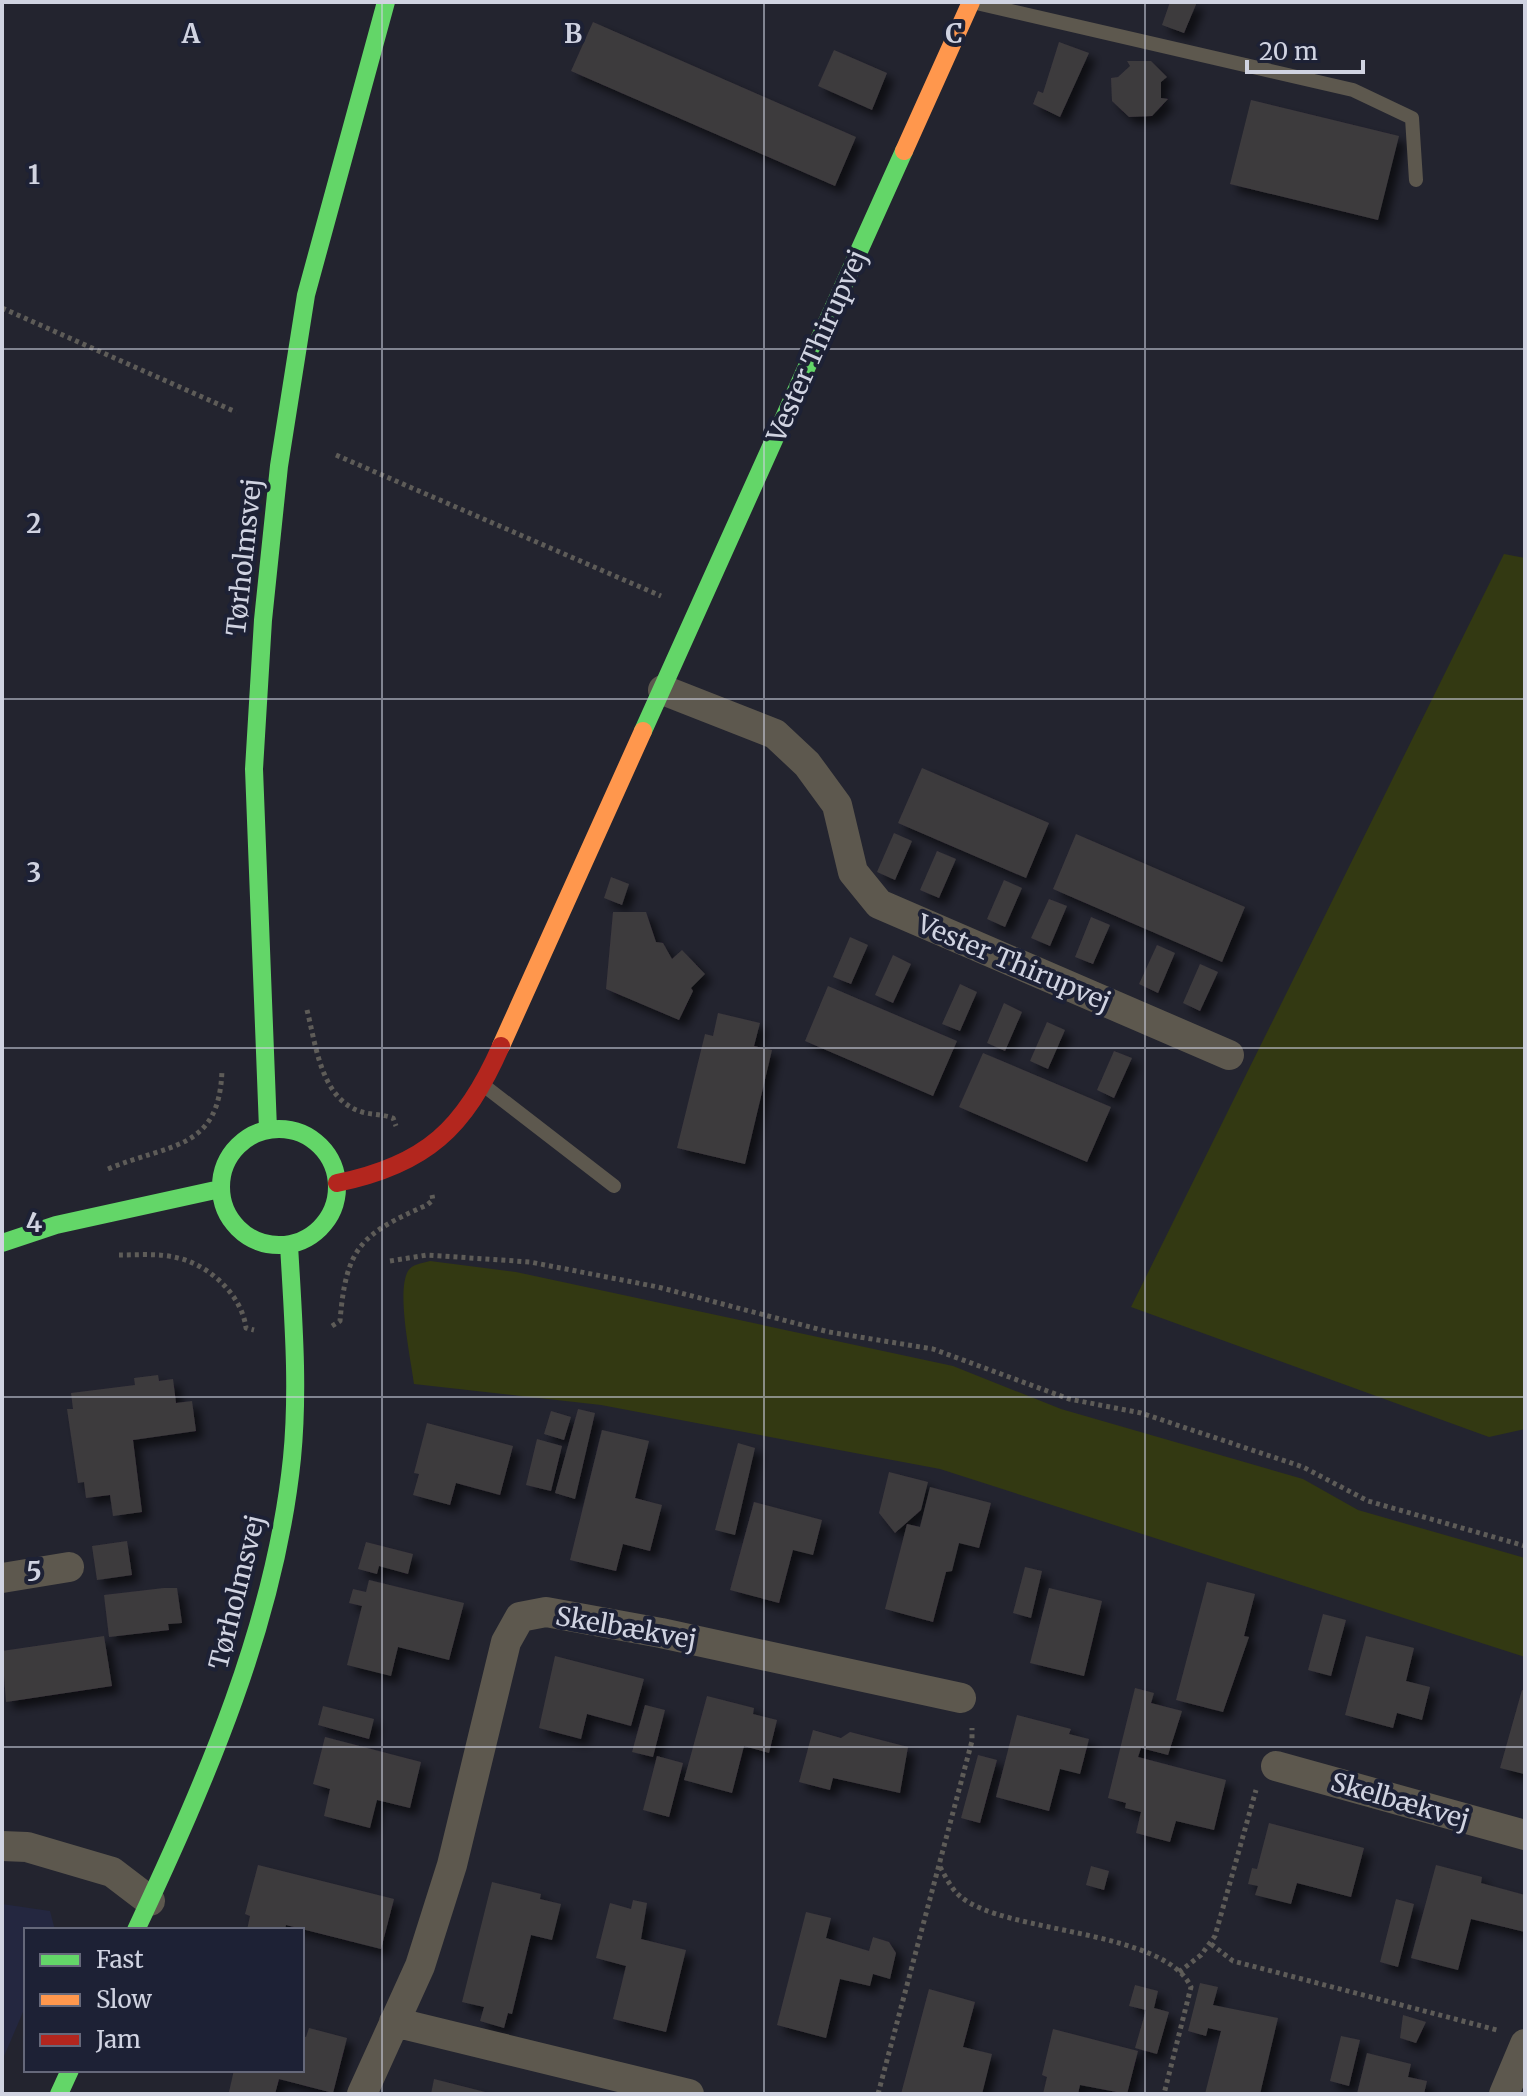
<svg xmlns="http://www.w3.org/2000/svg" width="1527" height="2096" viewBox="0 0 1527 2096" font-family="Merriweather,serif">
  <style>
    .built { fill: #242740 }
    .green { fill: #333912 }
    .building { fill: #3e3a3e; filter: url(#shadow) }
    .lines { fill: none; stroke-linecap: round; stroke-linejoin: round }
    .path { stroke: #5e5c58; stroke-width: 5; stroke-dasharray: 4 4; stroke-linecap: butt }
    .lane { stroke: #5d584e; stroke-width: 14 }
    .street { stroke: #5d584e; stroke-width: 30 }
    .fast { stroke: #63d668; stroke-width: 18 }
    .slow { stroke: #ff974d; stroke-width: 18 }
    .jam { stroke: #b3261e; stroke-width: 18 }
    .grid { fill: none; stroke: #d0d3e1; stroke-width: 2; stroke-opacity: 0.55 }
    .labels { text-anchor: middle; stroke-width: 8; stroke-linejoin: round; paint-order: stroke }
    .street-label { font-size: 26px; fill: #d0d3e1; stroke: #1d2135 }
    .grid-label { font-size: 26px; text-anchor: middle; font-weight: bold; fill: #d0d3e1; stroke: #1d2135; stroke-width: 8; stroke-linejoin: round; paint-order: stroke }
  </style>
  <defs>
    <filter id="shadow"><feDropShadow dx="7" dy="7" stdDeviation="4" flood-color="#0009"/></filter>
  </defs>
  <rect width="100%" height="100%" fill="#23242f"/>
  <path class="built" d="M2,1904L50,1911L55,1930H26V2005L2,2061Z"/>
  <path class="green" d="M1504,554L1525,558V1429L1489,1437L1131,1307Z
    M430,1261L516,1272L953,1366L1061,1409L1303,1479L1358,1510L1525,1558V1657L940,1469L601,1405L414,1384C411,1359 396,1292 408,1271C412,1264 423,1263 430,1261Z"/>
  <path class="building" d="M1170,2H1197L1184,33L1162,25Z
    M593,22L856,137L835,186L571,71Z
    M1059,42L1089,53L1060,117L1033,104L1038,91L1043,93Z
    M834,50L887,73L872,110L818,86Z
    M1127,61H1151L1167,77L1161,82V98L1168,99L1152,116L1129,117L1112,101L1111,78L1118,77L1130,66Z
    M1251,100L1399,136L1378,220L1230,184Z
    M922,768L1049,823L1026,878L898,823Z
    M894,833L912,841L895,880L877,872Z
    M1076,834L1245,907L1222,962L1053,889Z
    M937,851L956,859L939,898L920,890Z
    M611,877L629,884L622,905L604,898Z
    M1004,880L1022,888L1005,927L987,919Z
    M1049,899L1067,906L1050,946L1031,938Z
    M613,912H646L656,942L663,943L672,959L682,950L705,974L691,988L693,991L679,1020L606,989Z
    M1091,917L1110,925L1093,964L1075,957Z
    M850,937L868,945L851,984L833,977Z
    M1157,945L1175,953L1158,993L1139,984Z
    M893,955L911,964L893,1003L875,995Z
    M1200,964L1218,972L1200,1011L1183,1003Z
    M960,984L977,992L960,1031L942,1024Z
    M828,986L957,1041L933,1096L805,1041Z
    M1004,1003L1022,1012L1005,1051L987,1043Z
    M718,1013L760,1023L754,1046L772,1050L745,1164L677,1148L705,1034L713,1036Z
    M1047,1022L1065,1030L1048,1069L1030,1061Z
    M1114,1051L1132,1058L1114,1098L1097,1090Z
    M983,1053L1111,1107L1087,1162L959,1107Z
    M158,1375L159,1381L173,1379L176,1403L192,1401L196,1431L133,1440L142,1512L113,1516L110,1495L86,1498L84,1482L78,1483L67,1409H73L71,1393L135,1385L134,1378Z
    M578,1409L595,1413L575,1499L555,1493Z
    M551,1411L571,1417L564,1440L544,1434Z
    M427,1423L513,1446L500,1495L456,1483L450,1505L413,1495L419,1474L414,1473Z
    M602,1430L649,1441L635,1498L662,1505L650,1551L623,1544L616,1571L570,1560Z
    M537,1439L562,1446L551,1491L526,1485Z
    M738,1443L755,1448L735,1535L715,1530Z
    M889,1472L928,1482L921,1510L895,1533L879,1513Z
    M930,1487L991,1503L979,1548L959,1543L952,1571L946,1572L933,1622L885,1609L907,1524L920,1527Z
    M754,1502L822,1520L813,1555L793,1550L779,1603L730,1590Z
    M127,1541L132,1575L97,1580L92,1546Z
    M366,1542L413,1554L408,1574L379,1566L377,1574L358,1569Z
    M1025,1567L1042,1571L1031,1618L1013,1613Z
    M369,1580L464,1603L449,1660L398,1647L391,1676L347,1665L362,1606L349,1603L353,1589L366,1592Z
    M1207,1582L1255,1594L1244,1636L1249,1637L1223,1712L1176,1700Z
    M164,1588H177L182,1623L168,1624L169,1630L109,1637L104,1595Z
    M1049,1588L1102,1601L1084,1676L1030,1663Z
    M1323,1614L1346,1620L1331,1676L1308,1670Z
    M104,1636L112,1686L6,1702L2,1651Z
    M1366,1636L1414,1648L1406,1681L1430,1687L1422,1720L1397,1713L1393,1728L1345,1715Z
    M555,1656L644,1679L631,1726L587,1714L581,1739L539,1728Z
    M1135,1688L1154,1693L1151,1703L1182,1711L1168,1755L1141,1748L1138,1757L1226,1780L1214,1830L1176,1821L1170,1842L1136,1833L1141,1812L1125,1808L1126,1803L1108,1798Z
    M1522,1690L1525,1691L1524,1774L1500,1768Z
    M707,1696L754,1708L753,1714L777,1720L769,1753L744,1746L732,1793L684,1780Z
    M645,1705L665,1710L653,1757L632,1752Z
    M323,1706L374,1719L369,1739L318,1725Z
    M1017,1715L1071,1729L1069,1734L1089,1739L1080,1774L1060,1769L1049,1811L996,1797Z
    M813,1730L841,1738L850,1732L908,1747L900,1793L833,1778L830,1790L799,1782Z
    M325,1737L421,1762L410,1808L377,1800L370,1828L324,1816L330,1789L313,1784Z
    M978,1755L997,1760L980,1823L961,1818Z
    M657,1756L683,1763L669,1817L643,1810Z
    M1269,1823L1364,1848L1351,1897L1297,1883L1291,1904L1255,1895L1258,1886L1248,1884L1252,1868L1257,1869Z
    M258,1865L394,1899L381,1949L286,1925L285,1930H247L250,1916L245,1914Z
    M1436,1865L1482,1877L1481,1883L1525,1895V1932L1471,1919L1458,1970L1411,1958Z
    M1091,1866L1109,1871L1104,1890L1086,1885Z
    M492,1882L541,1894L540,1899L561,1904L552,1940L531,1935L512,2014L508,2013L504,2028L480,2021L484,2007L462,2002Z
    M1396,1899L1414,1904L1398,1967L1380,1962Z
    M633,1900L647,1903L641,1939L686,1950L666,2032L613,2019L626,1966L596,1958L610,1903L631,1909Z
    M806,1912L831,1918L826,1938L869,1951L873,1937L889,1942L896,1953L890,1979L873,1974L870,1986L840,1979L826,2038L777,2025Z
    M1200,1983L1218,1987L1213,2005L1278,2018L1260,2094H1205L1221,2031L1208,2028L1206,2036L1188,2031Z
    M1135,1985L1158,1991L1154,2008L1169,2012L1157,2054L1135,2048L1146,2010L1129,2006Z
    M929,1989L975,2002L963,2047L992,2054L982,2094H901Z
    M1403,2015L1426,2022L1416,2043L1400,2038Z
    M309,2028L347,2038L333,2093L279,2079L275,2094L229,2092L234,2070H302V2036L306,2037Z
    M1053,2029L1138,2051L1127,2094L1080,2085L1078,2094H1043L1047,2077L1042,2075Z
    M1341,2036L1360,2040L1349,2086L1330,2081Z
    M1367,2053L1411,2064L1408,2077L1427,2081L1424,2094H1357Z
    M434,2079L489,2093L488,2094H431Z"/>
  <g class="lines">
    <path class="path" d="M2,308L236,412
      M336,455L661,596
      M307,1010C316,1045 321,1100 362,1112C372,1115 382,1114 393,1118L396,1126
      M108,1169C170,1143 220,1151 222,1069
      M119,1255C138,1255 159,1253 178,1258C209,1265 242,1295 246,1328L254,1330
      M390,1261L427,1255L530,1262L658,1287L829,1332L933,1349L1069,1399L1141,1413L1303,1467L1368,1501L1525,1546
      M332,1326L340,1321C346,1247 361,1234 427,1205L433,1200L432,1195
      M940,1867C946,1877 951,1889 961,1897C1006,1934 1164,1929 1191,1987L1164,2094
      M1211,1944L1233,1961L1497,2030
      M1179,1972L1201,1955L1215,1936L1256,1790
      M878,2094L972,1741V1728"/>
    <path class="lane" d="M972,2L1353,90L1412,118L1416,180
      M487,1088L614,1186"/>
    <path class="street" d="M663,690L775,734L807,764L837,805L853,872L879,904L1229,1055
      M2,1578L69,1567
      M1276,1766L1525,1835
      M2,1846L27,1847L112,1872L150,1901
      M394,2022L689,2094
      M362,2094L420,1966L452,1865L506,1642L520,1617L546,1612L661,1633L961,1698
      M1504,2094L1525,2044"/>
    <path class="fast" d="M643,731L904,151
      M221 1187a58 58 0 1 1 116 0a58 58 0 1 1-116 0Z
      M268,1129L254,769L263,620L279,466L306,295L386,2
      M2,1243L56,1225L220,1189
      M136,1930C206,1780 275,1624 292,1458C299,1387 293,1316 289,1245
      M59,2094L70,2070"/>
    <path class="slow" d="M904,151L971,2
      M501,1046L643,731"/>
    <path class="jam" d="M337,1183C426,1165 465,1128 501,1046"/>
  </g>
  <path class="grid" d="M382,2V2094M764,2V2094M1145,2V2094M2,349H1525M2,699H1525M2,1048H1525M2,1397H1525M2,1747H1525"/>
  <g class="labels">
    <g class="street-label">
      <text transform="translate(817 346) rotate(-66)" y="9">Vester Thirupvej</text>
      <text transform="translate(244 557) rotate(-84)" y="9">Tørholmsvej</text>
      <text transform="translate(1014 963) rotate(23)" y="9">Vester Thirupvej</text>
      <text transform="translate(237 1592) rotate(-76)" y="9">Tørholmsvej</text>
      <text transform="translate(626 1628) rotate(10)" y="9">Skelbækvej</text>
      <text transform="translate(1400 1801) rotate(16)" y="9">Skelbækvej</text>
    </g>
  </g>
  <g class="grid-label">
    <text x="191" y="43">A</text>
    <text x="573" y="43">B</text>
    <text x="954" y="43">C</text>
    <text x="34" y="184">1</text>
    <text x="34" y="533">2</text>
    <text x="34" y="882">3</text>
    <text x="34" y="1232">4</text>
    <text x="34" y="1581">5</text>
  </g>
  <rect width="1527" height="2096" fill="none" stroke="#d0d3e1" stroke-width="8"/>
  <rect x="24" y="1928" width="280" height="144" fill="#1d2135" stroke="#65687a" stroke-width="2"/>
  <rect x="40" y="1954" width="40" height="12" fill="#63d668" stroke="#65687a" stroke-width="2"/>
  <text x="96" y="1968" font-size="24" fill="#d0d3e1">Fast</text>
  <rect x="40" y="1994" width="40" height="12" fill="#ff974d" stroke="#65687a" stroke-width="2"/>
  <text x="96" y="2008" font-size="24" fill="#d0d3e1">Slow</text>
  <rect x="40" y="2034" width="40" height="12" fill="#b3261e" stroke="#65687a" stroke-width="2"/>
  <text x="96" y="2048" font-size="24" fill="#d0d3e1">Jam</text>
  <path d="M1247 60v12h116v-12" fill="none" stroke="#d0d3e1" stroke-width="4"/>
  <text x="1259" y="60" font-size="24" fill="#d0d3e1" stroke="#1d2135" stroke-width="6" paint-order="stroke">20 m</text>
</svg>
